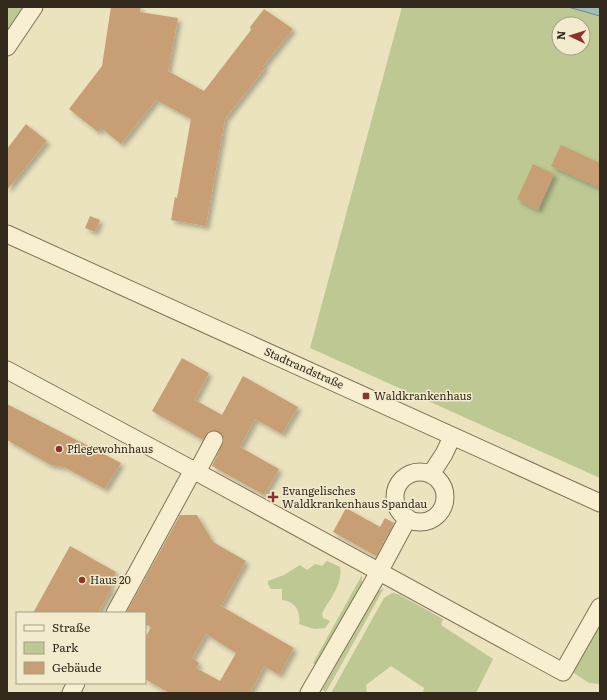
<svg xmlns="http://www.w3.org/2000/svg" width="607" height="700" viewBox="0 0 607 700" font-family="Literata,serif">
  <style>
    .green { fill: #bdc893; fill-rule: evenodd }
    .water { fill: #a1bdb7; stroke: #698a84 }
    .building { fill: #c89f75; fill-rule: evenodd; filter: url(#shadow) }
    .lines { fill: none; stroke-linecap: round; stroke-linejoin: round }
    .minor-casing { stroke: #827258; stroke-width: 19 }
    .minor { stroke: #f7efd0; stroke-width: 17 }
    .poi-dot { fill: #8e332b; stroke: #f3ebcd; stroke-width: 1.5 }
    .labels { text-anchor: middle; stroke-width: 3; stroke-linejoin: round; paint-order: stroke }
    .street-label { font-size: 11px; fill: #32291c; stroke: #f3ebcd }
    .poi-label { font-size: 11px; fill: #32291c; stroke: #f3ebcd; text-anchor: start }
  </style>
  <defs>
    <filter id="shadow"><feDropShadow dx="3.5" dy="3.5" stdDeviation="2" flood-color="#0004"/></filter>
  </defs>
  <rect width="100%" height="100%" fill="#ebe2be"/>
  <path class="green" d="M7,7H23L7,30Z
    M402,7H568L600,16V478L310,348ZM559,24H583V48H559Z
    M327,561L340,567C343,584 330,599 322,613L323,618L330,621L325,628L314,629L299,624C301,611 295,601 282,600V589H271L268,584V581L284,575L300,565L307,570L315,564L322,566Z
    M362,575V583L316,665L313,663Z
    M384,588L326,692L322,690L377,592Z
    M392,593L398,594L443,619L441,625L493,659L476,693H423L424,688L391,666L366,685L367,693H331L384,598Z
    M600,613V684L589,683L568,669Z"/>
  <path class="water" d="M568,7H600V16Z"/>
  <path class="building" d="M111,7H141L140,12L178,18L168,71L204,91L251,30L250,27L264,9L293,29L263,66L265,68L225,119L206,226L171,220L175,197L177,198L191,119L156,100L121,144L101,128L98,132L69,109L102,66Z
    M26,124L47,141L7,190V149Z
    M561,145L600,163V188L551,166Z
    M533,164L554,174L538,210L517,199Z
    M90,216L100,220L95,232L85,228Z
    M182,358L209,373L195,400L222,415L243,376L298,407L282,434L255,419L240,447L279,469L264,495L212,466L224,440L219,431H209L203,440L152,411Z
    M7,404L121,463L105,489L64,467L51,465L7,440Z
    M346,508L380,527L385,518L394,523L376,556L333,532Z
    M180,515H197L213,542L246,561L221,606L294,648L279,675L264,666L250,693H169L145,679V638L151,627L145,624V613H126ZM206,634L236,653L220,681L196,668L199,663L192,658Z
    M70,546L116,572L109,586L112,588L98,613H33Z"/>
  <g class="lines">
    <g class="minor-casing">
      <path id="minor" d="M7,47L34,7
        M7,234L600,503
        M7,370L193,470
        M197,472L214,440
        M395 497a25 25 0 1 1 50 0a25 25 0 1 1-50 0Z
        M431,474L444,454L452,437
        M115,613L193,470L563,672L600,607
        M71,693L76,683
        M309,693L379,572L408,518"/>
    </g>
    <use href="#minor" class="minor"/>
  </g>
  <g class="poi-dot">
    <rect x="362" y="392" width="8" height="8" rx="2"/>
    <circle cx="59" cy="449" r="4"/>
    <path d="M271 491h4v4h4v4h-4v4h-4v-4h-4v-4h4z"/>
    <circle cx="82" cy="580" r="4"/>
  </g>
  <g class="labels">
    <g class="street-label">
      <text transform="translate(304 368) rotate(24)" y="4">Stadtrandstraße</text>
    </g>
    <g class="poi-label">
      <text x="374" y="400">Waldkrankenhaus</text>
      <text x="67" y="453">Pflegewohnhaus</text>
      <text x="282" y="495">Evangelisches<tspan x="282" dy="13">Waldkrankenhaus Spandau</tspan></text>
      <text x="90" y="584">Haus 20</text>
    </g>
  </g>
  <rect width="607" height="700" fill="none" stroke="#32291c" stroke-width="16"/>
  <rect x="16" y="612" width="130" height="72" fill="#f3ebcd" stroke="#a69d86"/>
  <rect x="24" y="625" width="20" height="6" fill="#f7efd0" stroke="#a69d86"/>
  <text x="52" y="632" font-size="12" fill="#32291c">Straße</text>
  <rect x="24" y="642" width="20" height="12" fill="#bdc893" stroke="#a69d86"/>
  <text x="52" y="652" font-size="12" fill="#32291c">Park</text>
  <rect x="24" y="662" width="20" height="12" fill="#c89f75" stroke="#a69d86"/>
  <text x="52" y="672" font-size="12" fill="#32291c">Gebäude</text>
  <g transform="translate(571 36) rotate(274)"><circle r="19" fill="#f3ebcd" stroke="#a69d86"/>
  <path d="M0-3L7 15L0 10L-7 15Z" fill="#8e332b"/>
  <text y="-6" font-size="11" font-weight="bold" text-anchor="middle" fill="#32291c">N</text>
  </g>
</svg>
